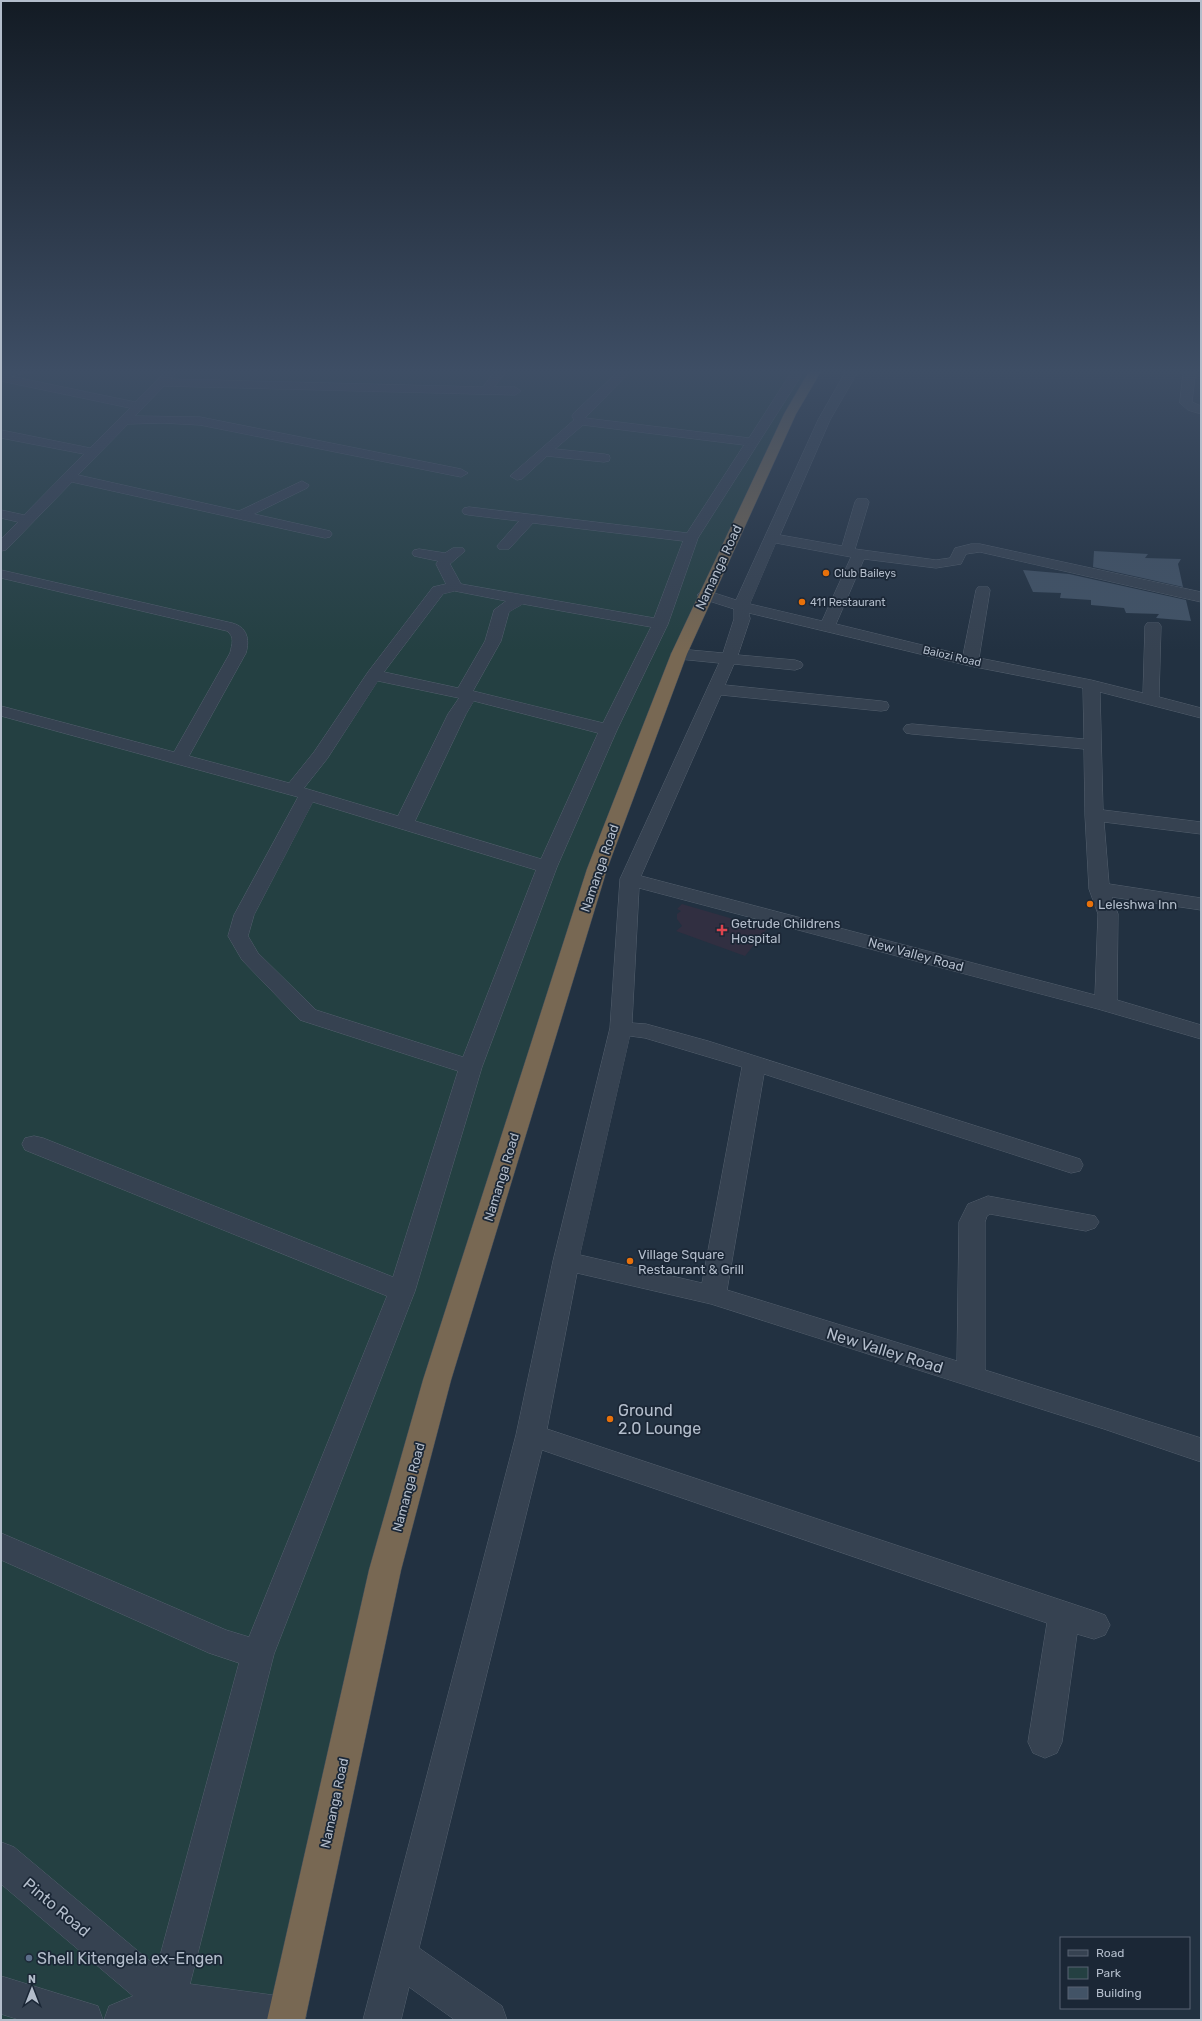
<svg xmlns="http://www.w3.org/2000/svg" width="1202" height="2021" viewBox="0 0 1202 2021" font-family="Rubik,sans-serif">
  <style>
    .medical { fill: #312f41 }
    .green { fill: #244042 }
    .building { fill: #425366 }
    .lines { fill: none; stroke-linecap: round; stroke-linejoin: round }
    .minor-casing { stroke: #54606e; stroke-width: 1 }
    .highway-casing { stroke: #414d5b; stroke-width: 1 }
    .minor { fill: #364251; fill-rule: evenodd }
    .highway { fill: #786853; fill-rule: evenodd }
    .food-dot { fill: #e8710a; stroke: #1b2736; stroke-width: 1.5 }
    .health-dot { fill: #e0444e; stroke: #1b2736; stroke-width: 1.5 }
    .service-dot { fill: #5c6f8a; stroke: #1b2736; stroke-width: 1.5 }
    .labels { text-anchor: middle; stroke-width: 3.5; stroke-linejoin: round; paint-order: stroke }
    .far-poi-label { font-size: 11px; fill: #b3bdcb; stroke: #1b2736; text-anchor: start }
    .far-street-label { font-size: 11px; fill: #b3bdcb; stroke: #1b2736 }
    .street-label { font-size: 13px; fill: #b3bdcb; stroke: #1b2736 }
    .poi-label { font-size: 13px; fill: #b3bdcb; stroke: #1b2736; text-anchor: start }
    .near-street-label { font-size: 16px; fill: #b3bdcb; stroke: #1b2736 }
    .near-poi-label { font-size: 16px; fill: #b3bdcb; stroke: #1b2736; text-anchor: start }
  </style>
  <rect width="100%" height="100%" fill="#223141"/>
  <path class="medical" d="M682,904L767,929L745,956L676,931L682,926L677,919V914L681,911L677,909Z"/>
  <path class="green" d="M1,368H816L788,410L591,863L437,1380L286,2020H1Z"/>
  <path class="building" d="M1094,551L1148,554L1145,558L1181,559L1178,564L1183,587L1093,567Z
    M1023,570L1069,574L1186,600L1191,621L1156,618L1159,614L1126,613L1124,608L1091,605V600L1060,598L1061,593L1033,592Z"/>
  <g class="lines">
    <g class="minor-casing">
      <path id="minor" d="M20,368H44L38,371L10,376L135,402L168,369H176L178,371L171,379L483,387L497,368H509L494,387H515L521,391L515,395L164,386L135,416L200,417L461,469L468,473L461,477L200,425L163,423L128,424L78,475L239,511L302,481L309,485L307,488L254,514L330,531L332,534L330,537L325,538L72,482L6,550L1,551V539L18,522L1,518V510L24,515L84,454L1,438V430L90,448L130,408L1,381V371Z
        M622,368H634L585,418L749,438L794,368H806L698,538L668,624L617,730L557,867L482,1067L415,1291L274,1654L190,1984L287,1997L301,2002L306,2016L305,2020H104L109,2006L133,1996L1,1884V1842L14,1847L157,1967L239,1663L209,1653L1,1560V1533L226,1630L249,1637L387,1296L25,1150L22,1144L25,1138L34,1136L43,1138L393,1277L458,1071L300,1020L242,960L228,936L234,915L298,797L1,716V706L174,752L230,653C232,644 235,637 227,631L1,578V570L232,623C247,627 250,639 246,653L189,756L289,783L314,752L368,672L433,587L446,584L436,564L438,561L414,556L412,553L414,550L419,549L445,553L453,548H463L465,551L450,564L461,584L654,618L683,541L533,523L509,549H499L497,546L519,521L469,515L464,514L462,511L464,508L469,507L687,533L744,445L583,425L555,449L604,454L609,455L610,458L609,461L604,462L547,456L522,479L517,480L510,476L574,420L572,416L574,413ZM455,591L506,601L494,610L485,641L458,688L384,672L443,594ZM523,604L651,627L603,723L473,691L501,641L509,612ZM378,681L459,698L448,714L398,816L304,788L327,759ZM474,701L598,733L541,859L415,821L466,714ZM313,802L536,870L463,1057L316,1010L258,953L248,936L254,915Z
        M848,368H860L830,420L780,535L842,546L855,502L857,499H867L869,502L855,549L936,560L950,558L955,548L971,544H980L1201,592V602L980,552L966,554L961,564L936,568L864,559L836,624L963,655L976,590L978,587H988L990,590L979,658L1091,680L1143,693L1145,626L1147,623H1159L1161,626L1159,697L1201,708V718L1100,692L1103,810L1201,822V834L1104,822L1109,884L1201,898V910L1112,897L1118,914L1117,1000L1201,1025V1039L1098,1009L639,888L632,1023L646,1024L708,1041L1080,1159L1083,1165L1080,1171L1071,1173L764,1074L727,1290L957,1361L959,1222L968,1204L988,1196L1095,1216L1099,1222L1095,1228L1086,1231L990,1214L987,1216L985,1222V1370L1201,1438V1462L1104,1429L711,1304L577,1273L547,1429L1094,1611L1105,1615L1110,1625L1105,1635L1094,1639L1077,1634L1062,1742L1057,1753L1045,1758L1033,1753L1028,1742L1047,1623L542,1450L419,1948L502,2006L507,2020H455L409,1987L401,2020H363L516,1435L553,1261L610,1028L620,879L719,663L679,659L673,657L671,654L673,651L679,649L723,653L734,619V609L700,598L697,595L700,592L705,590L736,600L818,420ZM776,543L851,557L822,621L750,604ZM749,613L970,666L1083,688L1084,739L912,724L906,725L903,729L906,733L912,734L1084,749L1085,815L1089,889L1098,914L1095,995L641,876L721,695L881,711L887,710L889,706L887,702L881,701L725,685L734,664L795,670L801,668L803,665L801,662L795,660L738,655L750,619ZM630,1036L645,1038L742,1067L702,1283L580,1255Z
        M1184,368H1196L1192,402L1201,406V414L1188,410L1180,403Z
        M1,1976L98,2006L103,2020H20L1,2014Z"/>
    </g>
    <g class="highway-casing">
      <path id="highway" d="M811,368H823L796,414L687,654L607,869L451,1380L401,1570L305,2020H267L369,1570L423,1380L587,869L671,654L784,414Z"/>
    </g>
    <use href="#minor" class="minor"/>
    <use href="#highway" class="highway"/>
  </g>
  <linearGradient id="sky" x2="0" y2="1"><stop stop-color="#131b24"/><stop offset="0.57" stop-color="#3e4e65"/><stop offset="1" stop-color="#3e4e65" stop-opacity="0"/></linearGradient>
  <rect width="1202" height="651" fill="url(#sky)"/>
  <g class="food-dot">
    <circle cx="826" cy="573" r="4"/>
    <circle cx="802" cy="602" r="4"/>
    <circle cx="1090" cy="904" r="4"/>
    <circle cx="630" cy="1261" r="4"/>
    <circle cx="610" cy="1419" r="4"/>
  </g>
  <path class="health-dot" d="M720 924h4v4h4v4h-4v4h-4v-4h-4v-4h4z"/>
  <circle class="service-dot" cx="29" cy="1958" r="4"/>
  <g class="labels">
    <g class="far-poi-label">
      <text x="834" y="577">Club Baileys</text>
      <text x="810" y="606">411 Restaurant</text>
    </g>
    <g class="far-street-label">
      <text transform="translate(952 656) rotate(13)" y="4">Balozi Road</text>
    </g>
    <g class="street-label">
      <text transform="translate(718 567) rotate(-65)" y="5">Namanga Road</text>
      <text transform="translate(599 868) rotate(-71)" y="5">Namanga Road</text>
      <text transform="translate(916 954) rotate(15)" y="5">New Valley Road</text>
      <text transform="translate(501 1177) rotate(-73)" y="5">Namanga Road</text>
      <text transform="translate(408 1487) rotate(-75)" y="5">Namanga Road</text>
      <text transform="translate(334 1803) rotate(-78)" y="5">Namanga Road</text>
    </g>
    <g class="poi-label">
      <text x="1098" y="909">Leleshwa Inn</text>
      <text x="731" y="928">Getrude Childrens<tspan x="731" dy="15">Hospital</tspan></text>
      <text x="638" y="1259">Village Square<tspan x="638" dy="15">Restaurant &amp; Grill</tspan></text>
    </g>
    <g class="near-street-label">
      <text transform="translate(885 1350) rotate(17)" y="6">New Valley Road</text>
      <text transform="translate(57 1907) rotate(40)" y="6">Pinto Road</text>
    </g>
    <g class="near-poi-label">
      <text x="618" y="1416">Ground<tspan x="618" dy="18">2.0 Lounge</tspan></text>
      <text x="37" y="1964">Shell Kitengela ex-Engen</text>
    </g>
  </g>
  <rect width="1202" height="2021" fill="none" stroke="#b3bdcb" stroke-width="4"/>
  <rect x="1060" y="1937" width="130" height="72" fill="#1b2736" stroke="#586372"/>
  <rect x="1068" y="1950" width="20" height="6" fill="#364251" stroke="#586372"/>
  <text x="1096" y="1957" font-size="12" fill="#b3bdcb">Road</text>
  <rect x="1068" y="1967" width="20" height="12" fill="#244042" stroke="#586372"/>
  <text x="1096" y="1977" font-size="12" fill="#b3bdcb">Park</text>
  <rect x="1068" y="1987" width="20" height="12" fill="#425366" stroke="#586372"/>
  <text x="1096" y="1997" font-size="12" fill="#b3bdcb">Building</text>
  <g transform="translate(32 1989)" stroke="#1b2736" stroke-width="3" paint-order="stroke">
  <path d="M0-3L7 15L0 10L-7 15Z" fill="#b3bdcb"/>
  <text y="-6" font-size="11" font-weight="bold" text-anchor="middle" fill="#b3bdcb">N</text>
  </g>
</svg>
